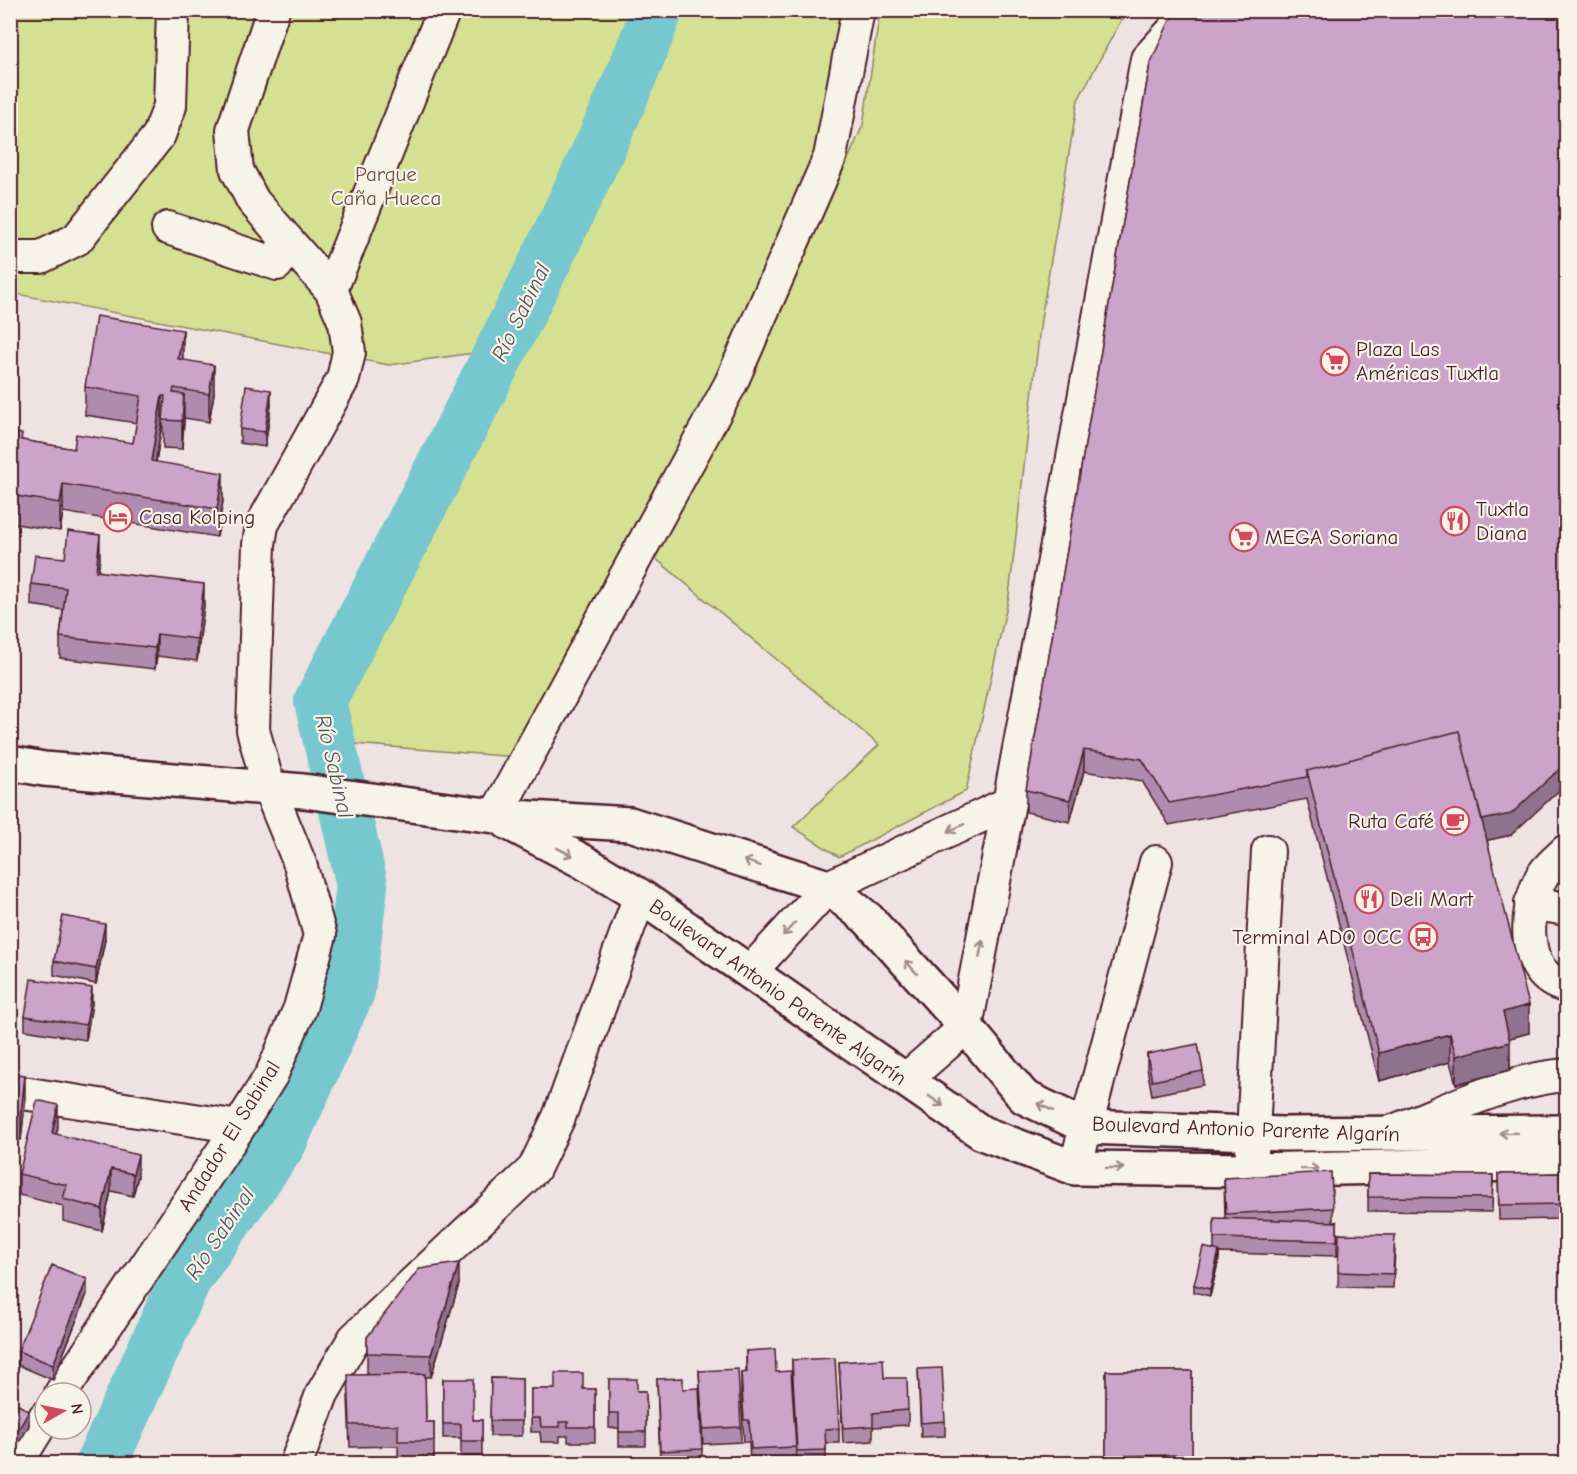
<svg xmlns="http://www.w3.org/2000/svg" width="1577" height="1474" viewBox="0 0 1577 1474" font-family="'Comic Neue',sans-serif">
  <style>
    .green { fill: #d5e093; stroke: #90805f; stroke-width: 1.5 }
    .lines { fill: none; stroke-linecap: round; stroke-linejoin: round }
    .river { stroke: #76c7ce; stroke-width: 52 }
    .minor-casing { stroke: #4a1f2b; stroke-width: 36 }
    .major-casing { stroke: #4a1f2b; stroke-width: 38 }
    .minor { stroke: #f7f3e8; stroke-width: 32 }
    .major { stroke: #f7f3e8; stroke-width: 33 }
    .wall { fill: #af8cad; stroke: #4a1f2b; stroke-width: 1.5 }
    .shaded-wall { fill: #8f728d; stroke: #4a1f2b; stroke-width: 1.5 }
    .building { fill: #cca3c9; stroke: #4a1f2b; stroke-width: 1.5 }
    .oneway { stroke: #a0898a }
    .labels { text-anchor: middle; stroke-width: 4.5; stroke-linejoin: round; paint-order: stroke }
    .park-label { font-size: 21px; fill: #6d4f45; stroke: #f7f3e8 }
    .poi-label { font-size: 21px; fill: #4a1f2b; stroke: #f7f3e8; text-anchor: start }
    .street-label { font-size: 21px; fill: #4a1f2b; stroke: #f7f3e8 }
    .water-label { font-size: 22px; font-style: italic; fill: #57515c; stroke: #f7f3e8 }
  </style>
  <rect width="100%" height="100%" fill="#eee3e2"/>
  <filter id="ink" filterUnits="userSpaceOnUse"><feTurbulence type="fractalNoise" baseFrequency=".0167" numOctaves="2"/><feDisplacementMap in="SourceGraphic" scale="12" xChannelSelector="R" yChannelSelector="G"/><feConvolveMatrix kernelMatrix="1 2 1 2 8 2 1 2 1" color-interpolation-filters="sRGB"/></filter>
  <g filter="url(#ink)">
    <path class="green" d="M10,11H850L824,148L726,374L516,757L329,742L320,701L502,349L389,365L11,293Z
      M880,11H1126L1078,100L1041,319L1009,596L966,791L839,857L793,827L879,745L654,557L747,388L863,125Z"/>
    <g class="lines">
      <path class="river" d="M101,1464L186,1278L280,1144L349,991L362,885L320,701C396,555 473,408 546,260C585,178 626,96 657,10"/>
      <g class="minor-casing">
        <path id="minor" d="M168,228L277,264L286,239
          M10,257H41L77,239L159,135L170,106L173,10
          M331,290L444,10
          M495,816L731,383L830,157L858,10
          M1566,851C1558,859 1546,868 1541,878C1524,911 1520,976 1566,986
          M1531,903L1566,909
          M750,972L828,887L1009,803
          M905,1080L966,1027L1009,803L1147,59L1192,10
          M10,1091L239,1127
          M1391,1132C1448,1110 1505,1080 1566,1075
          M1075,1168L1156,862
          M1251,1170L1268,851
          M61,1393L239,1127L272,1074L300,1008L320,935L300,864L269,788L253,730L259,544L262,525L343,379L349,352L345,323L331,290L253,201L237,170L233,130L273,10
          M16,1464L45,1417
          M296,1464L322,1394L354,1339L534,1169L559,1117L640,896"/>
      </g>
      <g class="major-casing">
        <path id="major" d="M10,763L44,769L303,791L495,816L630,824L828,887L868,919L966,1027L1024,1097L1087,1127L1282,1134L1566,1132
          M507,822L582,861L640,896L982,1133L1075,1168L1251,1170L1566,1163"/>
      </g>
      <use href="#minor" class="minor"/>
      <use href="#major" class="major"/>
    </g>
    <path class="wall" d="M1150,64L1566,637V643L1511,835L1487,840L1529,1033L1509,1038L1510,1070L1456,1084L1450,1062L1379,1081L1307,799L1169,825L1142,781L1084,771L1070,822L1026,812V790Z
      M183,360L214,393L209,422L184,418L182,449L163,448V424H162L156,462L223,501L217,537L63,512L60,531L10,523V432L22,440L74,449L133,443L137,423L85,415V387Z
      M271,405L265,447L240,443V429Z
      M100,557L98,571L204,605L197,661L157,656L155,669L60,658V637L63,610L31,605V584L65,558Z
      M105,939L96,984L54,975V961Z
      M92,1003L86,1040L25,1030V1016Z
      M1147,1054L1203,1071V1085L1152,1095L1147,1068Z
      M10,1073L25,1103L21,1140L14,1139V1154L10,1184Z
      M58,1127L56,1134L138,1176L133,1196L111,1191L102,1231L63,1221V1206L19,1195V1174Z
      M1566,1173V1219L1499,1220L1498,1174Z
      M1368,1174L1493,1175L1492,1212L1368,1211Z
      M1224,1178L1333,1208V1221L1337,1222V1256L1219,1253V1259L1210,1296L1194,1292V1285L1214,1250V1238L1225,1219Z
      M1339,1234L1395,1250L1393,1288L1338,1287Z
      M459,1284L431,1377H425L426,1422H434V1462L398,1463V1446L350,1447L348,1396L367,1374V1337Z
      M87,1294L53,1380L18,1365V1351Z
      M746,1351L776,1372L796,1447V1464H750L749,1442H744L741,1395V1373H746Z
      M792,1360L839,1428V1443H826V1464H797L792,1375Z
      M839,1362L884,1378L908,1410V1425L873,1427V1441L843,1443Z
      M918,1369L945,1421V1436L921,1437Z
      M699,1371L741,1427V1442L703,1444Z
      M1106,1371H1192V1464H1106Z
      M491,1378L522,1379V1436H490Z
      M443,1379L473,1420H482V1456H461V1438H443Z
      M609,1379L637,1391H646V1446H619V1428H609Z
      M657,1379L683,1389L702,1449V1463L660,1464Z
      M531,1389H595V1442H568V1436H560V1442H541L540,1432H531Z"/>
    <path class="shaded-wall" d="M183,330V358L178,387V359Z
      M214,365V393L209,422V394Z
      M271,390V405L265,447V432Z
      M184,394V422L182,449V421Z
      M162,396V424L151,489V461Z
      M223,473V501L217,537V509Z
      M63,484V512L60,531V503Z
      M100,535V557L96,593V571Z
      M204,584V605L197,661V639Z
      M1566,615V637L1564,657V636Z
      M157,634V656L155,669V648Z
      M1084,750V771L1070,822V800Z
      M1566,763V784L1511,835L1480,842V820Z
      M105,924V939L96,984V969Z
      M92,988V1003L86,1040V1025Z
      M1529,1005V1033L1503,1040V1012Z
      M1450,1034V1062L1379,1081V1053Z
      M1510,1042V1070L1456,1084V1056Z
      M25,1075V1103L21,1140V1112Z
      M58,1105V1127L52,1155V1133Z
      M14,1126V1154L10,1184V1156Z
      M138,1155V1176L133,1196V1174Z
      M111,1169V1191L102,1231V1209Z
      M1219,1251V1259L1210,1296V1289Z
      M459,1263V1284L431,1377V1355Z
      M87,1279V1294L53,1380V1365Z
      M13,1325V1340L10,1361V1346Z
      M29,1411V1426L10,1458V1444Z"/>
    <path class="building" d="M1182,10H1566V615L1564,636L1566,645V763L1511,814L1482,820L1459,731L1307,771V777L1169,803L1142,759L1084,750L1070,800L1026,790L1150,64L1170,20Z
      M96,316L183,330L178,359L214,365L209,394L174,388L173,393L184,394L182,421L163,420L165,396H162L151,461L223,473L217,509L63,484L60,503L10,495V432L22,434L21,440L74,449L76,434L133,443L141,396L85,387Z
      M246,386L271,390L265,432L240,429Z
      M68,531L100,535L96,571L204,584L197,639L157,634L155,648L60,637L66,588L31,584L35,555L65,558Z
      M1459,731L1529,1005L1503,1012L1510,1042L1456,1056L1450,1034L1379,1053L1307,771Z
      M63,916L105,924L96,969L54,961Z
      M31,979L92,988L86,1025L25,1016Z
      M1198,1044L1203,1071L1152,1081L1147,1054Z
      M10,1073L25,1075L21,1112L10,1111Z
      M37,1100L58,1105L52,1133L138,1155L133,1174L111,1169L102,1209L63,1199L67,1185L19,1174Z
      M10,1126H14L10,1156Z
      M1331,1172L1333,1208L1226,1214L1224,1178Z
      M1566,1173V1204L1499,1205L1498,1174Z
      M1368,1174L1493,1175L1492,1198L1368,1197Z
      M1214,1218L1337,1222V1241L1214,1238Z
      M1339,1234L1395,1235L1393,1274L1338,1272Z
      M1203,1247L1219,1251L1210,1289L1194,1285Z
      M459,1263L431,1355L367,1353V1337L419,1269Z
      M52,1265L87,1279L53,1365L18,1351Z
      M10,1325H13L10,1346Z
      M775,1349L776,1372L791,1371L796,1447L751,1449L749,1420H744L741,1373L747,1372L746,1351Z
      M835,1358L839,1428L825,1429L826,1450L797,1451L792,1360Z
      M883,1359L884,1378H907L908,1410L873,1413V1426L843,1428L839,1362Z
      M942,1368L945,1421L921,1423L918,1369Z
      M738,1369L741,1427L703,1429L699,1371Z
      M1106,1371H1192V1455L1106,1456Z
      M555,1373H583V1389H595V1427H568V1422H559L560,1427H541L540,1418H531V1389H555Z
      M425,1374L426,1422H434V1441H398V1425H350L348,1375Z
      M491,1378L522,1379V1421H490Z
      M683,1378V1389L699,1388L702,1449L660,1451L657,1379Z
      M443,1379H473V1420H482V1441H461V1424H443Z
      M609,1379H637V1391H646V1432H619V1413H609Z
      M10,1400L29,1411L10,1444Z"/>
    <defs><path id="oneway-shaft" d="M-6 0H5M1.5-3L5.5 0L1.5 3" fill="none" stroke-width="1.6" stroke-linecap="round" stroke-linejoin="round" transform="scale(1.5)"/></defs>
    <g class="oneway">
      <use href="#oneway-shaft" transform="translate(956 828) rotate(155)"/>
      <use href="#oneway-shaft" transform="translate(565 852) rotate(27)"/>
      <use href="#oneway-shaft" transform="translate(752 863) rotate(-162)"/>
      <use href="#oneway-shaft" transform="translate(789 929) rotate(133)"/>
      <use href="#oneway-shaft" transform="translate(981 949) rotate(-79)"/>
      <use href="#oneway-shaft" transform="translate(911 967) rotate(-132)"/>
      <use href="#oneway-shaft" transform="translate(936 1101) rotate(35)"/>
      <use href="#oneway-shaft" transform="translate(1045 1107) rotate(-155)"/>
      <use href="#oneway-shaft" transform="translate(1508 1133) rotate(179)"/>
      <use href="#oneway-shaft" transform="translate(1115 1168)"/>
      <use href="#oneway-shaft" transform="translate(1310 1169) rotate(-1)"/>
    </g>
  </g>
  <defs>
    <g id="supermarket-ring" transform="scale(1.5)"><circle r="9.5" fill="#f7f3e8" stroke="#d1495b" stroke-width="1.5"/><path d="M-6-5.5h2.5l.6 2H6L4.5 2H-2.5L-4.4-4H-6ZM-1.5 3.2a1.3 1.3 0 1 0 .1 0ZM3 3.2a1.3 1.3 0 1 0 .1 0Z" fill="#d1495b"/></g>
    <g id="hotel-ring" transform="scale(1.5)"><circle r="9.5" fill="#f7f3e8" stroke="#d1495b" stroke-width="1.5"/><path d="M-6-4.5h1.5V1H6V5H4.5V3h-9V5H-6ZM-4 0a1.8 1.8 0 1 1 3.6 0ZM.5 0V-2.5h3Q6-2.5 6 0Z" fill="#d1495b"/></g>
    <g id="restaurant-ring" transform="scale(1.5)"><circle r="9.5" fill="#f7f3e8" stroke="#d1495b" stroke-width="1.5"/><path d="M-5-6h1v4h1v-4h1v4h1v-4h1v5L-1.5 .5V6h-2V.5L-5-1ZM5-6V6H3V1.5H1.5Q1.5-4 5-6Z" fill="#d1495b"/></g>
    <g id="cafe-ring" transform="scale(1.5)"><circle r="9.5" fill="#f7f3e8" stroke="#d1495b" stroke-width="1.5"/><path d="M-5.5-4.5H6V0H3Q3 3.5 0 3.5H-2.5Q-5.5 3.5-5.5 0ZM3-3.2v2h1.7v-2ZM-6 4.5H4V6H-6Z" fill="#d1495b"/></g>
    <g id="bus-ring" transform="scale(1.5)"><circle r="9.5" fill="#f7f3e8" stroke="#d1495b" stroke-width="1.5"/><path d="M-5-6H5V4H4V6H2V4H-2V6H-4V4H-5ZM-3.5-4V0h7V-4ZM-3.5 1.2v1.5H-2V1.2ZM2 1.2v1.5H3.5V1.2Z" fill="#d1495b"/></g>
  </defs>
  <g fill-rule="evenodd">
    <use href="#supermarket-ring" x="1335" y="361"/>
    <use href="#hotel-ring" x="118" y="517"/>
    <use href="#restaurant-ring" x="1455" y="521"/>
    <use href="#supermarket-ring" x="1244" y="537"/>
    <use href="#cafe-ring" x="1455" y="821"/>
    <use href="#restaurant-ring" x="1369" y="899"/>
    <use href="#bus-ring" x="1423" y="937"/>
  </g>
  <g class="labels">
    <g class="park-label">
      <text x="386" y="181">Parque<tspan x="386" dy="24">Caña Hueca</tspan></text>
    </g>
    <g class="poi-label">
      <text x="1356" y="356">Plaza Las<tspan x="1356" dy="24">Américas Tuxtla</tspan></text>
      <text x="1476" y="516">Tuxtla<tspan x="1476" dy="24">Diana</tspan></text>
      <text x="139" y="524">Casa Kolping</text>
      <text x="1265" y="544">MEGA Soriana</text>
      <text x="1434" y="828" text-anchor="end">Ruta Café</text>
      <text x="1390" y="906">Deli Mart</text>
      <text x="1402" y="944" text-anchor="end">Terminal ADO OCC</text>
    </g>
    <g class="street-label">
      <text transform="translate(778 992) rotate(35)" y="7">Boulevard Antonio Parente Algarín</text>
      <text transform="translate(1246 1129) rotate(2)" y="7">Boulevard Antonio Parente Algarín</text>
      <text transform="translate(229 1136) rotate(-58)" y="7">Andador El Sabinal</text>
    </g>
    <g class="water-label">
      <text transform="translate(520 312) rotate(-64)" y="8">Río Sabinal</text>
      <text transform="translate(335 766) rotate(77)" y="8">Río Sabinal</text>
      <text transform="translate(219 1233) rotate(-56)" y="8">Río Sabinal</text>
    </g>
  </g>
  <rect width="1577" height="1474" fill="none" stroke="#f7f3e8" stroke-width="36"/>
  <rect x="18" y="18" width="1541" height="1438" fill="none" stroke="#4a1f2b" stroke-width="2" filter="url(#ink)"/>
  <g transform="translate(63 1411) rotate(81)"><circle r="28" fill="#f7f3e8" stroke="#b29e9c" stroke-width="1.5"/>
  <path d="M0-4.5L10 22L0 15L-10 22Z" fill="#d1495b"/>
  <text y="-9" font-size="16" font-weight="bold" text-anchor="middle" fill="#4a1f2b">N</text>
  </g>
</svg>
